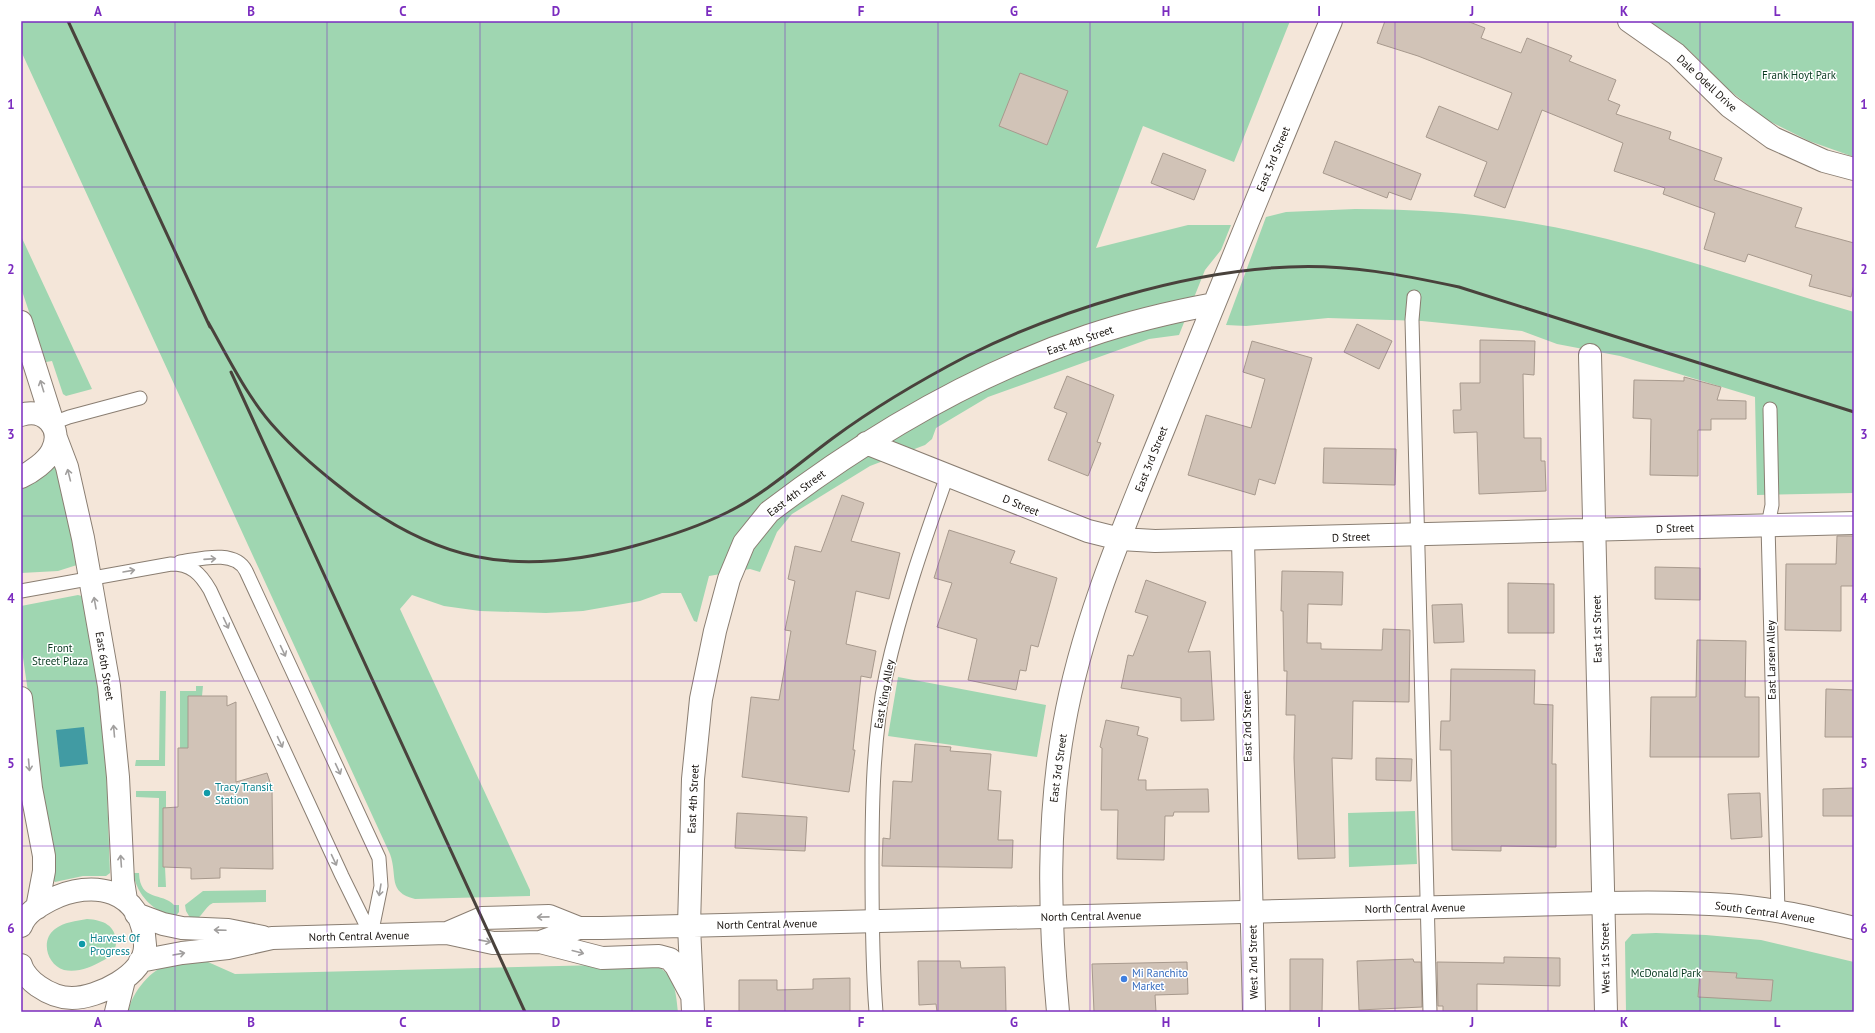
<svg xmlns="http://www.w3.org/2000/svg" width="1875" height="1033" viewBox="0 0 1875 1033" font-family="'PT Sans',sans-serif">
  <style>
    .green { fill: #9fd6b1 }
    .water { fill: #419ba3 }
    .building { fill: #d1c3b7; stroke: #a7998d }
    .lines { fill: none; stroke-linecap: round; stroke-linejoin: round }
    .service-casing { stroke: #8a7e72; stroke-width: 15 }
    .minor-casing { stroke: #8a7e72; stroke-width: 24 }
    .tertiary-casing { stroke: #8a7e72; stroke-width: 24 }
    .service { stroke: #fff; stroke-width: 13 }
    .minor { stroke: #fff; stroke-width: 22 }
    .tertiary { stroke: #fff; stroke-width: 22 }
    .rail { stroke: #49423c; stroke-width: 3 }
    .oneway { stroke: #a19f9e }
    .grid { fill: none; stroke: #7b2cbf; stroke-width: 1; stroke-opacity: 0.55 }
    .culture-dot { fill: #0f9aa8; stroke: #fff; stroke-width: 1.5 }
    .shop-dot { fill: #3f7fe0; stroke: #fff; stroke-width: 1.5 }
    .labels { text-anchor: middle; stroke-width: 3; stroke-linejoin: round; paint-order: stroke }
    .park-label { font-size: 11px; fill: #07391f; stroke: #fff }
    .street-label { font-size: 11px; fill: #15100c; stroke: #fff }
    .culture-label { font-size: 11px; fill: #0d838f; stroke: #fff; text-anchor: start }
    .shop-label { font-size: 11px; fill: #366cbe; stroke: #fff; text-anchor: start }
    .neatline { fill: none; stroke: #7b2cbf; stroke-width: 1.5 }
    .grid-label { font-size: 13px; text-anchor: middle; font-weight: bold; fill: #7b2cbf }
  </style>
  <rect width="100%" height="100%" fill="#f4e6d9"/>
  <path class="green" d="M21,21H1290L1234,162L1143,126L1096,248L1188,225H1231L1221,250L1205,270L1179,335L1149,339L988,397L936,428L932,439L925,445L870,466L792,514L777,532L760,572L750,569L709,576L697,622L694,621L681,593H662L640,601L583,611L546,613L480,611L444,606L412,595L400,609L530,890V896L415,899C387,892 398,876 390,854L21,51Z
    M1649,21H1854V157L1809,141L1767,120L1729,90L1690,51Z
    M1355,209C1433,209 1510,216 1586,234C1677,255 1765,286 1854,312V493L1757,495L1755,397L1620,356L1557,344L1522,331L1422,321L1328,318L1246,326L1226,325L1266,217L1286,212Z
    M21,236L92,389L66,396L63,394L52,361L46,362L21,288Z
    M53,464L58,466L77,565L58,571L21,573V487Z
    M78,595L85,597L104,705L110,873L106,876H83L55,882L54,881L52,856L21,644V606Z
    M898,677L1046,705L1037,757L888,736Z
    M196,686H203L202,696H188V748H180V691H196Z
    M160,691H166L165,766H135L136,760H159Z
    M136,791H166V808H163V867H165L166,887H158L159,798L136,797Z
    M1415,811L1417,864L1349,867L1348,813Z
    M133,873H139C140,902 162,892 174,905H179V912L174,918C152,909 138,897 133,873Z
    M266,890V902L213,903C204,907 202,919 192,921L186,911L185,905L203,891Z
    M87,919C103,920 116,925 116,943C116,951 109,958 102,961C92,967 77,973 64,970C47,965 40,940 55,929C64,922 76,921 87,919Z
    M1656,933L1706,935L1761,940L1854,962V1012H1626L1625,942L1632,934Z
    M208,958V962L235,974L600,965L656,966C675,974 676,993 678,1012H128C132,992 151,969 171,963C183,960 196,960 208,958Z"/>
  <path class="water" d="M84,727L88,764L60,767L56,730Z"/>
  <path class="building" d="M1385,21H1467L1485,28L1481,38L1521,53L1527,38L1572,56L1569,61L1616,80L1608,100L1620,105L1616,114L1671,132L1669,139L1722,158L1714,180L1802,208L1795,227L1854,243V285L1851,297L1809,286L1812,275L1748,254L1745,262L1704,249L1715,213L1663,194L1665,188L1614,171L1623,143L1542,110L1505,208L1474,196L1487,162L1426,137L1439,106L1498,130L1512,93L1418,56L1377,43Z
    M1020,73L1068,91L1047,145L999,126Z
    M1335,141L1421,174L1411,200L1389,192L1387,198L1323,173Z
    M1163,153L1206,170L1194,200L1151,183Z
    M1357,324L1392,341L1379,369L1344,352Z
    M1480,340L1535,341L1534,375L1523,374L1524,438H1541V461H1545L1546,491L1479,494L1477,432L1454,433L1453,410H1461L1460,383H1480Z
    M1252,341L1312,358L1275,484L1259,479L1255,495L1188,475L1206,415L1251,428L1265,379L1243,372Z
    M1067,376L1114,395L1097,442L1101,443L1088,476L1048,460L1067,413L1054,408Z
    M1684,377L1721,387L1717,400L1746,401V419H1711V430H1698V476L1650,475L1651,419L1633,418L1634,380L1684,381Z
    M1324,448L1396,449L1395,485L1323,483Z
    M842,495L864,503L851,541L900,553L889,599L856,591L846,644L876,651L871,678L861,676L853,750H855L849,792L742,777L751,697L779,700L791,631L785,630L795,581L788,579L795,546L821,552Z
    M949,530L1015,551L1010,563L1057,578L1038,647L1031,645L1026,671L1020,670L1016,690L968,680L977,639L937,627L952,583L934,578Z
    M1837,536H1854V586H1841V631L1785,630L1786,564H1836Z
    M1655,567L1700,568V600L1655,599Z
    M1282,571L1343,572L1342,605L1308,604L1307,643H1321V649L1382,650L1383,629L1410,630L1409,702L1353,701L1352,759L1332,758L1335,858L1298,859L1294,758L1295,715H1286L1287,671H1284L1283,611H1281Z
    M1146,580L1206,602L1188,652L1210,651L1214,720L1181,721V698L1121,688L1128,655L1133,656L1148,616L1135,612Z
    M1508,583L1554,584V633H1508Z
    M1462,604L1464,642L1434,643L1432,605Z
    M1697,640L1746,641L1745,697H1759V757H1650L1651,697H1696Z
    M1451,669L1535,670L1534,704L1553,705L1552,764H1556V847L1501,846V851L1452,850L1451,750H1440L1441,721H1450Z
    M1826,689L1854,690V737H1825Z
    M188,696H227V706L236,702V782L267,773L272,788L273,869L220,868V878L191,879V868L163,867V808L178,807V748H188Z
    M1106,720L1139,727L1137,735L1148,738L1138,780H1146V790L1208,789L1209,812H1174L1173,816H1165L1164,860L1117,859L1118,810H1101L1102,748L1100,747Z
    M915,744L951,747L950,751L991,754L988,790L1001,791L998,840H1013L1012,868L882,866L883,838L890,839L893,781L912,782Z
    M1376,758L1412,759L1411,781L1376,780Z
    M1854,788V816H1823V789Z
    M1760,793L1762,837L1731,839L1728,794Z
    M737,813L807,817L805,851L735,848Z
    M1504,957L1560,958V986L1477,984V1012H1443V1006H1438L1437,962L1504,963Z
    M1290,959H1323L1322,1012H1290Z
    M1413,959L1414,962H1421L1422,1007L1359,1010L1357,961Z
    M918,961H960L961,968L1005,967L1006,1012H937L936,1004L919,1005Z
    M1187,962L1188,994L1155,995L1156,1012H1094L1092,964Z
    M1700,971L1737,973L1736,978L1773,980L1771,1001L1698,997Z
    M850,978V1012H739V980H777V990L813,989V979Z"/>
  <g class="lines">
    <g class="service-casing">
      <path id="service" d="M1414,297L1412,320L1430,1012
        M1770,409L1772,505L1768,525L1778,912
        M53,423L69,417L140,398
        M180,562C200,559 235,549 246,571L379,858L381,886L371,935
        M21,591L171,564C191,564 200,573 210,590L342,876L371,935
        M876,1012C872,963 872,913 872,864C872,801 873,736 886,675C901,607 924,541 947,476"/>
    </g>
    <g class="minor-casing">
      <path id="minor" d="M1629,21L1676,54L1729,106L1773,138L1824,161L1854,169
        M1590,355L1606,1012
        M866,443L1088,531L1120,539L1155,541L1854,523
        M1243,540L1254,1012
        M689,926L693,779L701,699L715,631L729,579L744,543L769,512C866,438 971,375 1088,336C1129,322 1171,312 1214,304
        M1058,1012C1049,916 1047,820 1064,725C1083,617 1129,515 1170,413C1223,282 1276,151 1331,21"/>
    </g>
    <g class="tertiary-casing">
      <path id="tertiary" d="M21,322L53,423
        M21,415C44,407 64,428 52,451C47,461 32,472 21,477
        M56,438L67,467L83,538L109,686L118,777L123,881L126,900
        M21,698L31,788L44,856V871L37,908
        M136,914L163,924L182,928L228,930L263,937
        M21,926C26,913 37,907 50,900C93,878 143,889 145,945C146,975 97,998 72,998C60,998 48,993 38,986C32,982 23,973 21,965
        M689,926L693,1012
        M447,933L482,918L549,916L579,928
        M540,942L602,958L659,956L670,959L676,966L691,994
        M140,961L182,953L228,948L272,938L447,933L493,943L540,942L579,928H602L1603,903C1645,902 1687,902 1728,905C1771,908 1813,918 1854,928
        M116,1012L124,980"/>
    </g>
    <use href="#service" class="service"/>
    <use href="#minor" class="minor"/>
    <use href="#tertiary" class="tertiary"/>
    <path class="rail" d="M68,21L210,327
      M208,322C229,359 248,399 277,430C295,450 315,467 335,483C431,562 515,579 634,546C667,537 698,527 728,512C766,493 799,463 833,438C875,407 921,380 967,356C1059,310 1186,271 1289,267C1347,264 1403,275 1459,287L1854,412
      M231,372L525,1012"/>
  </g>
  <defs><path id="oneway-shaft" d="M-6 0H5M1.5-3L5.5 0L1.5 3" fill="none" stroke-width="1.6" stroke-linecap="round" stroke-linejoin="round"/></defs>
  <g class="oneway">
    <use href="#oneway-shaft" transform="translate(42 386) rotate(-107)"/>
    <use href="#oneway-shaft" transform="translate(69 475) rotate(-104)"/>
    <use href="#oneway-shaft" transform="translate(210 559) rotate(-4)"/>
    <use href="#oneway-shaft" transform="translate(129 571) rotate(-10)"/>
    <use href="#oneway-shaft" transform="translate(95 603) rotate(-100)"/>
    <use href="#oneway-shaft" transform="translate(226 623) rotate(65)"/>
    <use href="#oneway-shaft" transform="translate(283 651) rotate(65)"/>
    <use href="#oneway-shaft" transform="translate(114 731) rotate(-95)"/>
    <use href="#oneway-shaft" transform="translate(280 742) rotate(65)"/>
    <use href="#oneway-shaft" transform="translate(29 765) rotate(85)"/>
    <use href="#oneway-shaft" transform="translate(338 769) rotate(65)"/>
    <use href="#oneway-shaft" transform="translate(334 860) rotate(65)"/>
    <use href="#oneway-shaft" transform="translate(121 861) rotate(-94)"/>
    <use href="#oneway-shaft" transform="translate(380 890) rotate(99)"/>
    <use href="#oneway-shaft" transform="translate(543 917) rotate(179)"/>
    <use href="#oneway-shaft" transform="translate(220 930) rotate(-178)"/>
    <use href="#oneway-shaft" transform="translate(485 941) rotate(11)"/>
    <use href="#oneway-shaft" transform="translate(578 952) rotate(15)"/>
    <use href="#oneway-shaft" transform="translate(179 954) rotate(-10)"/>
  </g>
  <path class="grid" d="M175,21V1012M327,21V1012M480,21V1012M632,21V1012M785,21V1012M938,21V1012M1090,21V1012M1243,21V1012M1395,21V1012M1548,21V1012M1700,21V1012M21,187H1854M21,352H1854M21,516H1854M21,681H1854M21,846H1854"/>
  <g class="culture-dot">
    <circle cx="207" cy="793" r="4"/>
    <circle cx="82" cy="944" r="4"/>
  </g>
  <circle class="shop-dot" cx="1124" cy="979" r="4"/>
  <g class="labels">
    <g class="park-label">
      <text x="1799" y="79">Frank Hoyt Park</text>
      <text x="60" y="652">Front<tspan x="60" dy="13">Street Plaza</tspan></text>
      <text x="1666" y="977">McDonald Park</text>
    </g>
    <g class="street-label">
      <text transform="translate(1707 83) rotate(43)" y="4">Dale Odell Drive</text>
      <text transform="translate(1273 159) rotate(-67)" y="4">East 3rd Street</text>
      <text transform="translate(1080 340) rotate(-19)" y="4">East 4th Street</text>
      <text transform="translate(1151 459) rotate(-68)" y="4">East 3rd Street</text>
      <text transform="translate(796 493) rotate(-37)" y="4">East 4th Street</text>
      <text transform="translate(1021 505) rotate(22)" y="4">D Street</text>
      <text transform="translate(1675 528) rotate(-2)" y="4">D Street</text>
      <text transform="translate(1351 537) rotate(-2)" y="4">D Street</text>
      <text transform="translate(1597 629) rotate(-91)" y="4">East 1st Street</text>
      <text transform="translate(1771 660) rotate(-91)" y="4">East Larsen Alley</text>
      <text transform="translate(105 666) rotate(81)" y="4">East 6th Street</text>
      <text transform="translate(884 694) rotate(-80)" y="4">East King Alley</text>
      <text transform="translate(1247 726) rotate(-91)" y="4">East 2nd Street</text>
      <text transform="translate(1058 768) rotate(-82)" y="4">East 3rd Street</text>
      <text transform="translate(693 799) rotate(-87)" y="4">East 4th Street</text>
      <text transform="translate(1415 908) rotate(-1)" y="4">North Central Avenue</text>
      <text transform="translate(1765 912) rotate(8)" y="4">South Central Avenue</text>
      <text transform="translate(1091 916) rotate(-1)" y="4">North Central Avenue</text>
      <text transform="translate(767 924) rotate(-1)" y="4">North Central Avenue</text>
      <text transform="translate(359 936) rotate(-1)" y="4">North Central Avenue</text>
      <text transform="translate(1605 958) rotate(-91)" y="4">West 1st Street</text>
      <text transform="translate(1253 962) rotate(-91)" y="4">West 2nd Street</text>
    </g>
    <g class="culture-label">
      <text x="215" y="791">Tracy Transit<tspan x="215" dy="13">Station</tspan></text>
      <text x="90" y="942">Harvest Of<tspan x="90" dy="13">Progress</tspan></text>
    </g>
    <g class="shop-label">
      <text x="1132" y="977">Mi Ranchito<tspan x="1132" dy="13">Market</tspan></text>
    </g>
  </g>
  <rect width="1875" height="1033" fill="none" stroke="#ffffff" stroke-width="44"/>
  <rect x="22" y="22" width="1831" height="989" class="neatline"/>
  <g class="grid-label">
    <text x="98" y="16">A</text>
    <text x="251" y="16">B</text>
    <text x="403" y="16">C</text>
    <text x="556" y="16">D</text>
    <text x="709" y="16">E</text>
    <text x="861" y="16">F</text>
    <text x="1014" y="16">G</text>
    <text x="1166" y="16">H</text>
    <text x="1319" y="16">I</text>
    <text x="1472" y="16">J</text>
    <text x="1624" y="16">K</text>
    <text x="1777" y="16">L</text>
    <text x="11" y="109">1</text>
    <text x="1864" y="109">1</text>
    <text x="11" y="274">2</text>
    <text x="1864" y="274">2</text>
    <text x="11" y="439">3</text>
    <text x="1864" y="439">3</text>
    <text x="11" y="603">4</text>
    <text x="1864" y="603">4</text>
    <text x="11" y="768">5</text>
    <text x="1864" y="768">5</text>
    <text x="11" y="933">6</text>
    <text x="1864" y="933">6</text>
    <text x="98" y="1027">A</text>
    <text x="251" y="1027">B</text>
    <text x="403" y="1027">C</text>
    <text x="556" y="1027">D</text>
    <text x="709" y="1027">E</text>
    <text x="861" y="1027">F</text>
    <text x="1014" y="1027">G</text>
    <text x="1166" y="1027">H</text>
    <text x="1319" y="1027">I</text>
    <text x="1472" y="1027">J</text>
    <text x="1624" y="1027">K</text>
    <text x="1777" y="1027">L</text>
  </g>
</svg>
